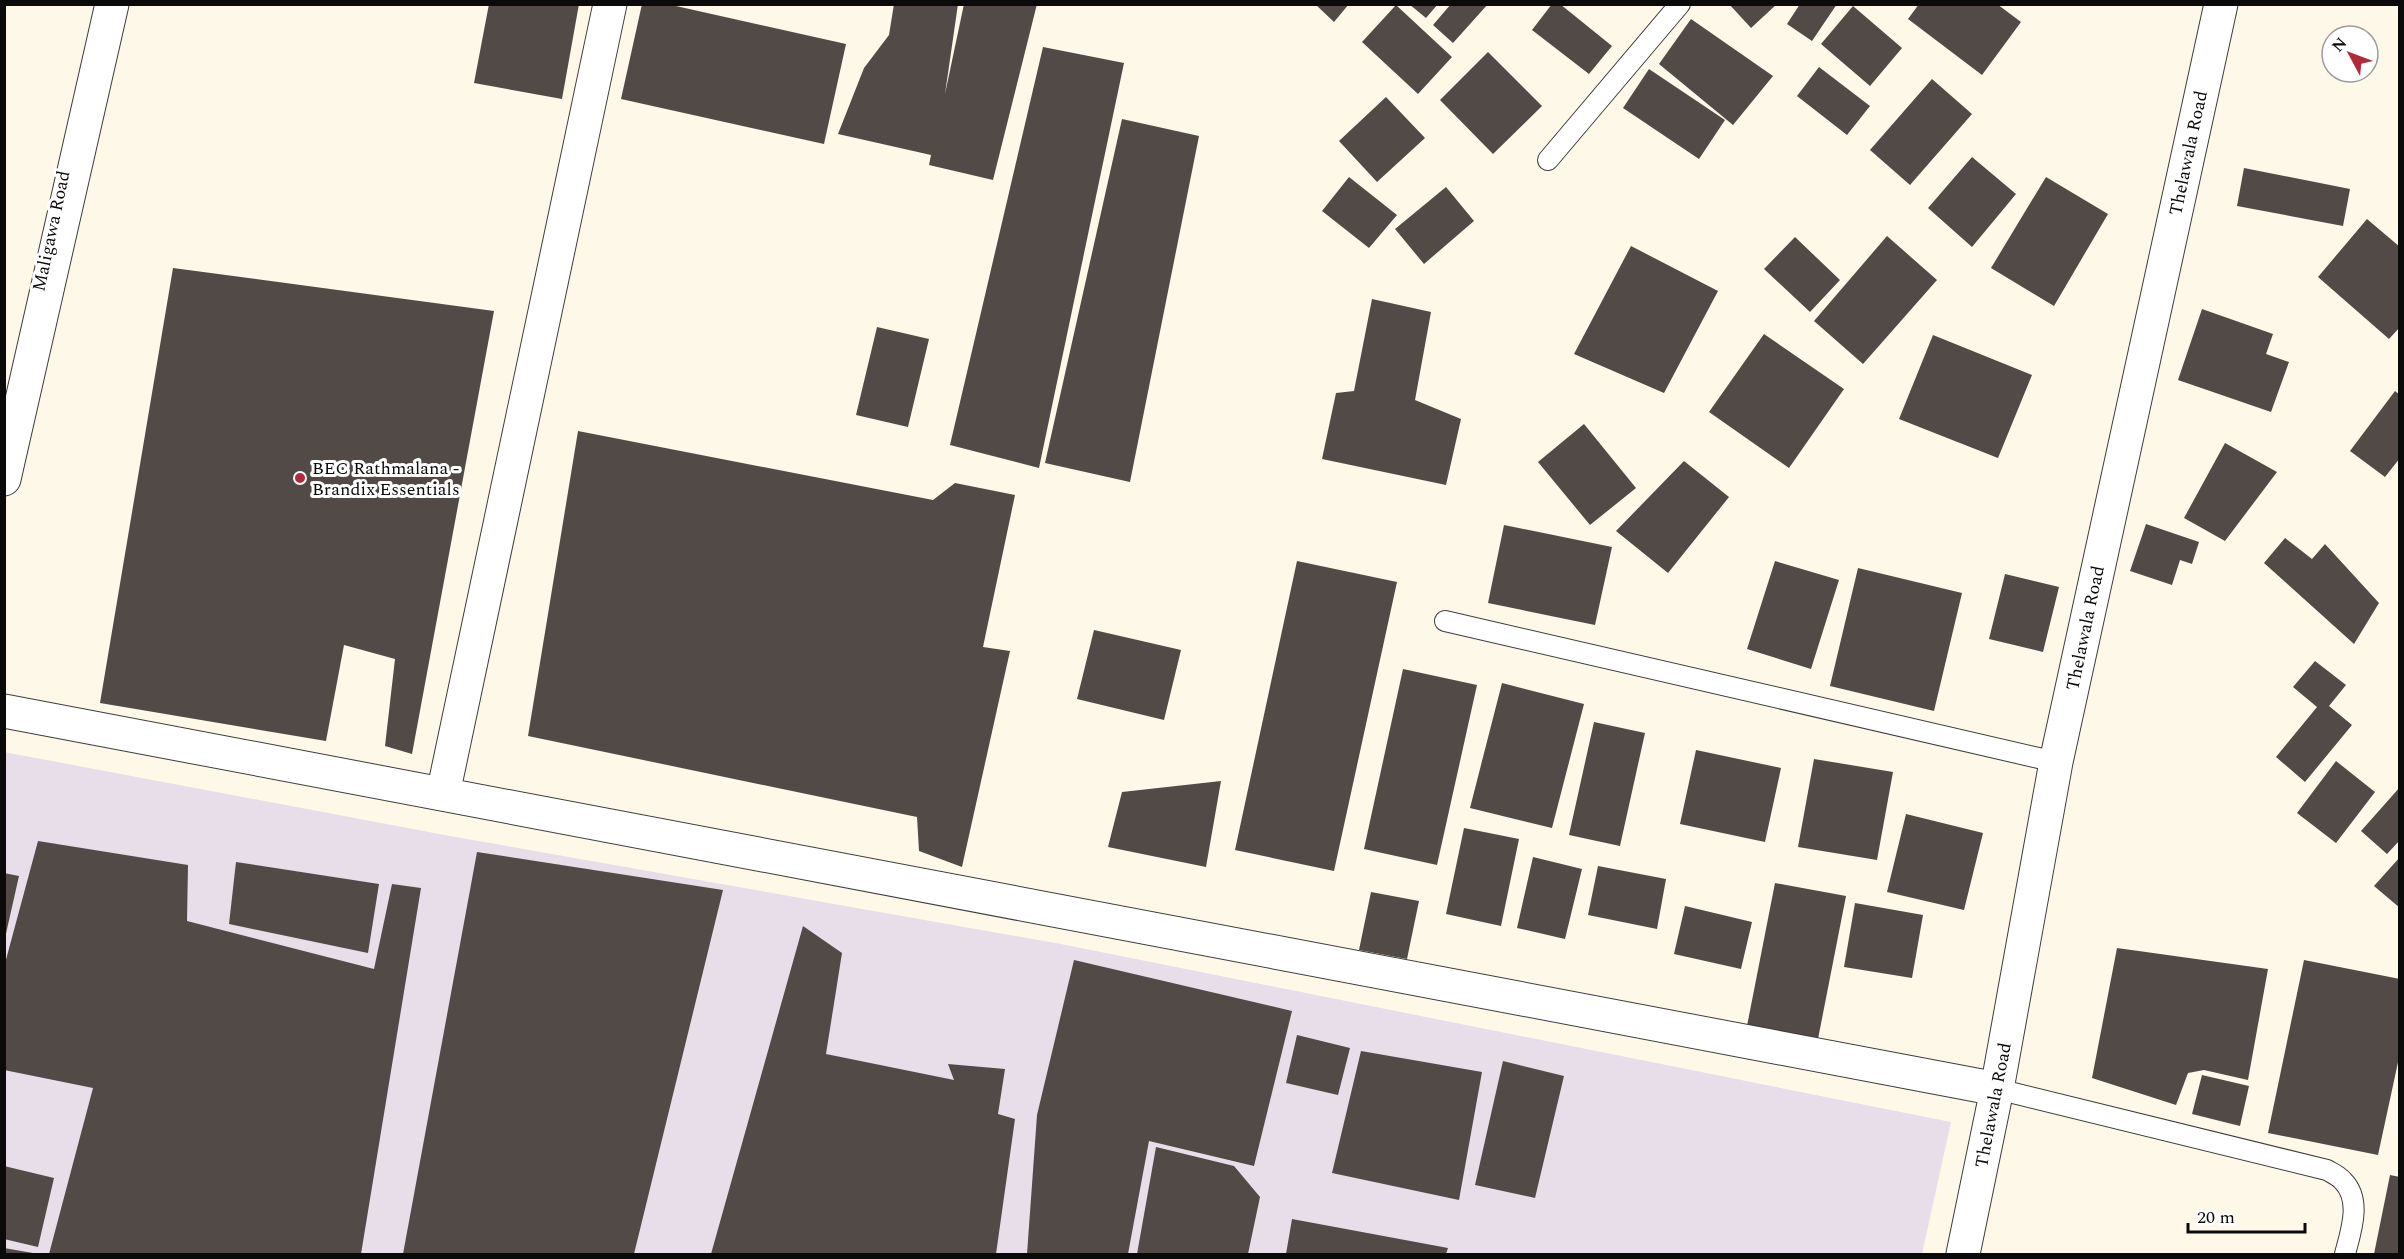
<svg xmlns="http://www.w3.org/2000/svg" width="2404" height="1259" viewBox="0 0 2404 1259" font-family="Spectral,serif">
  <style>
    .industrial { fill: #e7dee9 }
    .building { fill: #524a47 }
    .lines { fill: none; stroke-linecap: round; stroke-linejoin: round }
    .service-casing { stroke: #3d3d3d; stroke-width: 22 }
    .minor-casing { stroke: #3d3d3d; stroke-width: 35 }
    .service { stroke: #fff; stroke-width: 20 }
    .minor { stroke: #fff; stroke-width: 33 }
    .poi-dot { fill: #b22a3a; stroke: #fff; stroke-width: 2 }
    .labels { text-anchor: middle; stroke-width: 6; stroke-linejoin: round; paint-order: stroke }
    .street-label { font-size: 18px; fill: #0a0a0a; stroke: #fff }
    .poi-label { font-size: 18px; fill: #0a0a0a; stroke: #fff; text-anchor: start }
  </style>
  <rect width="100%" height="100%" fill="#fef8e8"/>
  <path class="industrial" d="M4,752L450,836L1061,944L1951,1122L1922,1254H5Z"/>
  <path class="building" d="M489,4H579L562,99L474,83Z
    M642,4H667L846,44L824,144L621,99Z
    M894,4H958L945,94L964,4H1037L993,180L929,165L931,155L838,134L864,68L889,35Z
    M1315,4H1349L1334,22Z
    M1409,4H1438L1426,18Z
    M1451,4H1488L1453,43L1433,25Z
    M1552,4H1560L1612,46L1589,74L1532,30Z
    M1729,4H1777L1751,28Z
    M1800,4H1837L1812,41L1787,24Z
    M1919,4H1997L2021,22L1982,75L1908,19Z
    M1396,5L1452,57L1418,94L1362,42Z
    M1853,6L1902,48L1870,86L1821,44Z
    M1691,19L1773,76L1733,125L1659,64Z
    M1043,47L1124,63L1039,468L950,445Z
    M1488,52L1542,106L1493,154L1440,100Z
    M1819,67L1870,106L1847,135L1797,96Z
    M1649,69L1725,120L1699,159L1623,108Z
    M1932,79L1972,114L1910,185L1870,150Z
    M1386,97L1425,138L1377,182L1339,141Z
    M1122,119L1199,136L1130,482L1045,463Z
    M1972,157L2016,194L1972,247L1928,208Z
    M2244,168L2350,189L2343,226L2237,206Z
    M1349,177L1397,215L1369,248L1322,211Z
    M2046,177L2108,214L2054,306L1991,268Z
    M1446,187L1474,221L1424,264L1395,229Z
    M2367,219L2400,247V327L2389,339L2318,277Z
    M1887,236L1937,280L1863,364L1814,321Z
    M1795,237L1840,280L1810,312L1764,269Z
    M1631,246L1718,291L1664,393L1574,354Z
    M173,268L494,311L412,754L385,746L395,659L344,645L326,741L100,703Z
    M1372,299L1431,312L1415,400L1461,419L1446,485L1322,459L1336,393L1354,391Z
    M2202,309L2273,334L2266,354L2289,362L2271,412L2178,380Z
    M877,327L929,339L908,427L856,415Z
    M1764,334L1844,389L1789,468L1709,412Z
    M1933,335L2032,375L1998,458L1899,419Z
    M2395,391L2400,395V458L2385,477L2350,451Z
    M1584,424L1636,488L1590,525L1538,462Z
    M578,431L933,500L955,483L1015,495L983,647L1010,651L962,867L919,851L917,817L528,736Z
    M2225,443L2277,472L2225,541L2184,518Z
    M1684,461L1729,497L1668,573L1616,531Z
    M2146,524L2199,542L2192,564L2180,560L2172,585L2130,571Z
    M1504,525L1612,547L1595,625L1488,603Z
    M2285,538L2312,559L2325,544L2379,603L2354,644L2264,563Z
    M1297,561L1397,582L1334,871L1235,850Z
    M1775,561L1839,580L1811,669L1747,649Z
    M1858,568L1962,593L1934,711L1830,686Z
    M2005,574L2059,587L2043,652L1989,639Z
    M1094,630L1181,650L1164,720L1077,699Z
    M2315,661L2346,685L2329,706L2352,725L2305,782L2276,757L2317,707L2293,687Z
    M1403,669L1477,685L1437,865L1364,849Z
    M1502,683L1584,704L1552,828L1470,808Z
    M1594,722L1645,733L1620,846L1569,835Z
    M1696,750L1781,768L1765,842L1680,824Z
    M1814,759L1893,772L1877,860L1798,847Z
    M2336,761L2375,792L2336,843L2297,813Z
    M1221,781L1206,867L1108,847L1122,792Z
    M2400,787V840L2387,854L2361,831Z
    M1906,814L1983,833L1964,910L1887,892Z
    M1464,828L1519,839L1501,926L1446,914Z
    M38,841L188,865L187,921L374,969L392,884L421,888L361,1254H49L93,1088L4,1070V967Z
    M477,852L723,890L634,1254H403Z
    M1533,857L1582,869L1565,939L1517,928Z
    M2400,857V908L2374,886Z
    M236,862L379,884L368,953L229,924Z
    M1598,866L1666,879L1657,929L1588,915Z
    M4,873L19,876L5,938H4Z
    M1775,883L1846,896L1818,1039L1747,1026Z
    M1371,892L1419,901L1407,959L1359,950Z
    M1855,903L1923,915L1912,978L1844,967Z
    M1685,906L1752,922L1741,969L1674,954Z
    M803,926L842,953L826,1054L954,1080L948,1064L1005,1069L998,1114L1015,1119L996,1254H711Z
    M2117,948L2268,969L2248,1080L2204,1070L2188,1073L2176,1105L2092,1078Z
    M1074,960L1292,1011L1254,1166L1149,1141L1128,1254H1027L1037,1115Z
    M2304,960L2400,979V1053L2378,1155L2268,1133Z
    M1297,1035L1350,1048L1338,1095L1286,1083Z
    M1361,1051L1482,1072L1459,1200L1332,1173Z
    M1503,1061L1564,1076L1535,1198L1475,1185Z
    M2202,1075L2249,1086L2240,1126L2192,1114Z
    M1156,1147L1234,1166L1260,1197L1248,1254H1137Z
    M4,1166L54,1178L38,1247L4,1239Z
    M2390,1175L2400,1177V1254H2374Z
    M1292,1219L1448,1248L1446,1254H1286Z
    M4,1248L33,1253V1254H4Z"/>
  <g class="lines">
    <g class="service-casing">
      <path id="service" d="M1548,160L1680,4
        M1445,621L2056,762
        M1997,1089L2327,1170C2332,1173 2339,1176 2343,1181C2362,1200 2351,1231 2345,1254"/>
    </g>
    <g class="minor-casing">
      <path id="minor" d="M4,479L112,4
        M4,711L1997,1089
        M443,794L610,4
        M1963,1254L1997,1089L2056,762L2221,4"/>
    </g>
    <use href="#service" class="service"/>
    <use href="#minor" class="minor"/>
  </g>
  <circle class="poi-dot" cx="300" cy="478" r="6"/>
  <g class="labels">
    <g class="street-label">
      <text transform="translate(2188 153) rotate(-78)" y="6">Thelawala Road</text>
      <text transform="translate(51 231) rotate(-78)" y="6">Maligawa Road</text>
      <text transform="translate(2085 628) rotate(-78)" y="6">Thelawala Road</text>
      <text transform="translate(1993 1105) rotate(-79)" y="6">Thelawala Road</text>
    </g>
    <g class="poi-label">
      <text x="312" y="474">BEC Rathmalana -<tspan x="312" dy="21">Brandix Essentials</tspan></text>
    </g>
  </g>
  <rect width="2404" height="1259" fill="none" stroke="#0a0a0a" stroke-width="12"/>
  <g transform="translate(2350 54) rotate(311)"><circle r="28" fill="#ffffff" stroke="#9d9d9d" stroke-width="1.5"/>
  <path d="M0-4.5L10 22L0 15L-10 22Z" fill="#b22a3a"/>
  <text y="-9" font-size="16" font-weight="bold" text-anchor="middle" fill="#0a0a0a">N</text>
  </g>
  <path d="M2188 1223v9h117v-9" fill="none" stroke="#0a0a0a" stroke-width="3"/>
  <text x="2197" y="1223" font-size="18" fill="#0a0a0a" stroke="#ffffff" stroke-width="4.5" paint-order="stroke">20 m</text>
</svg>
